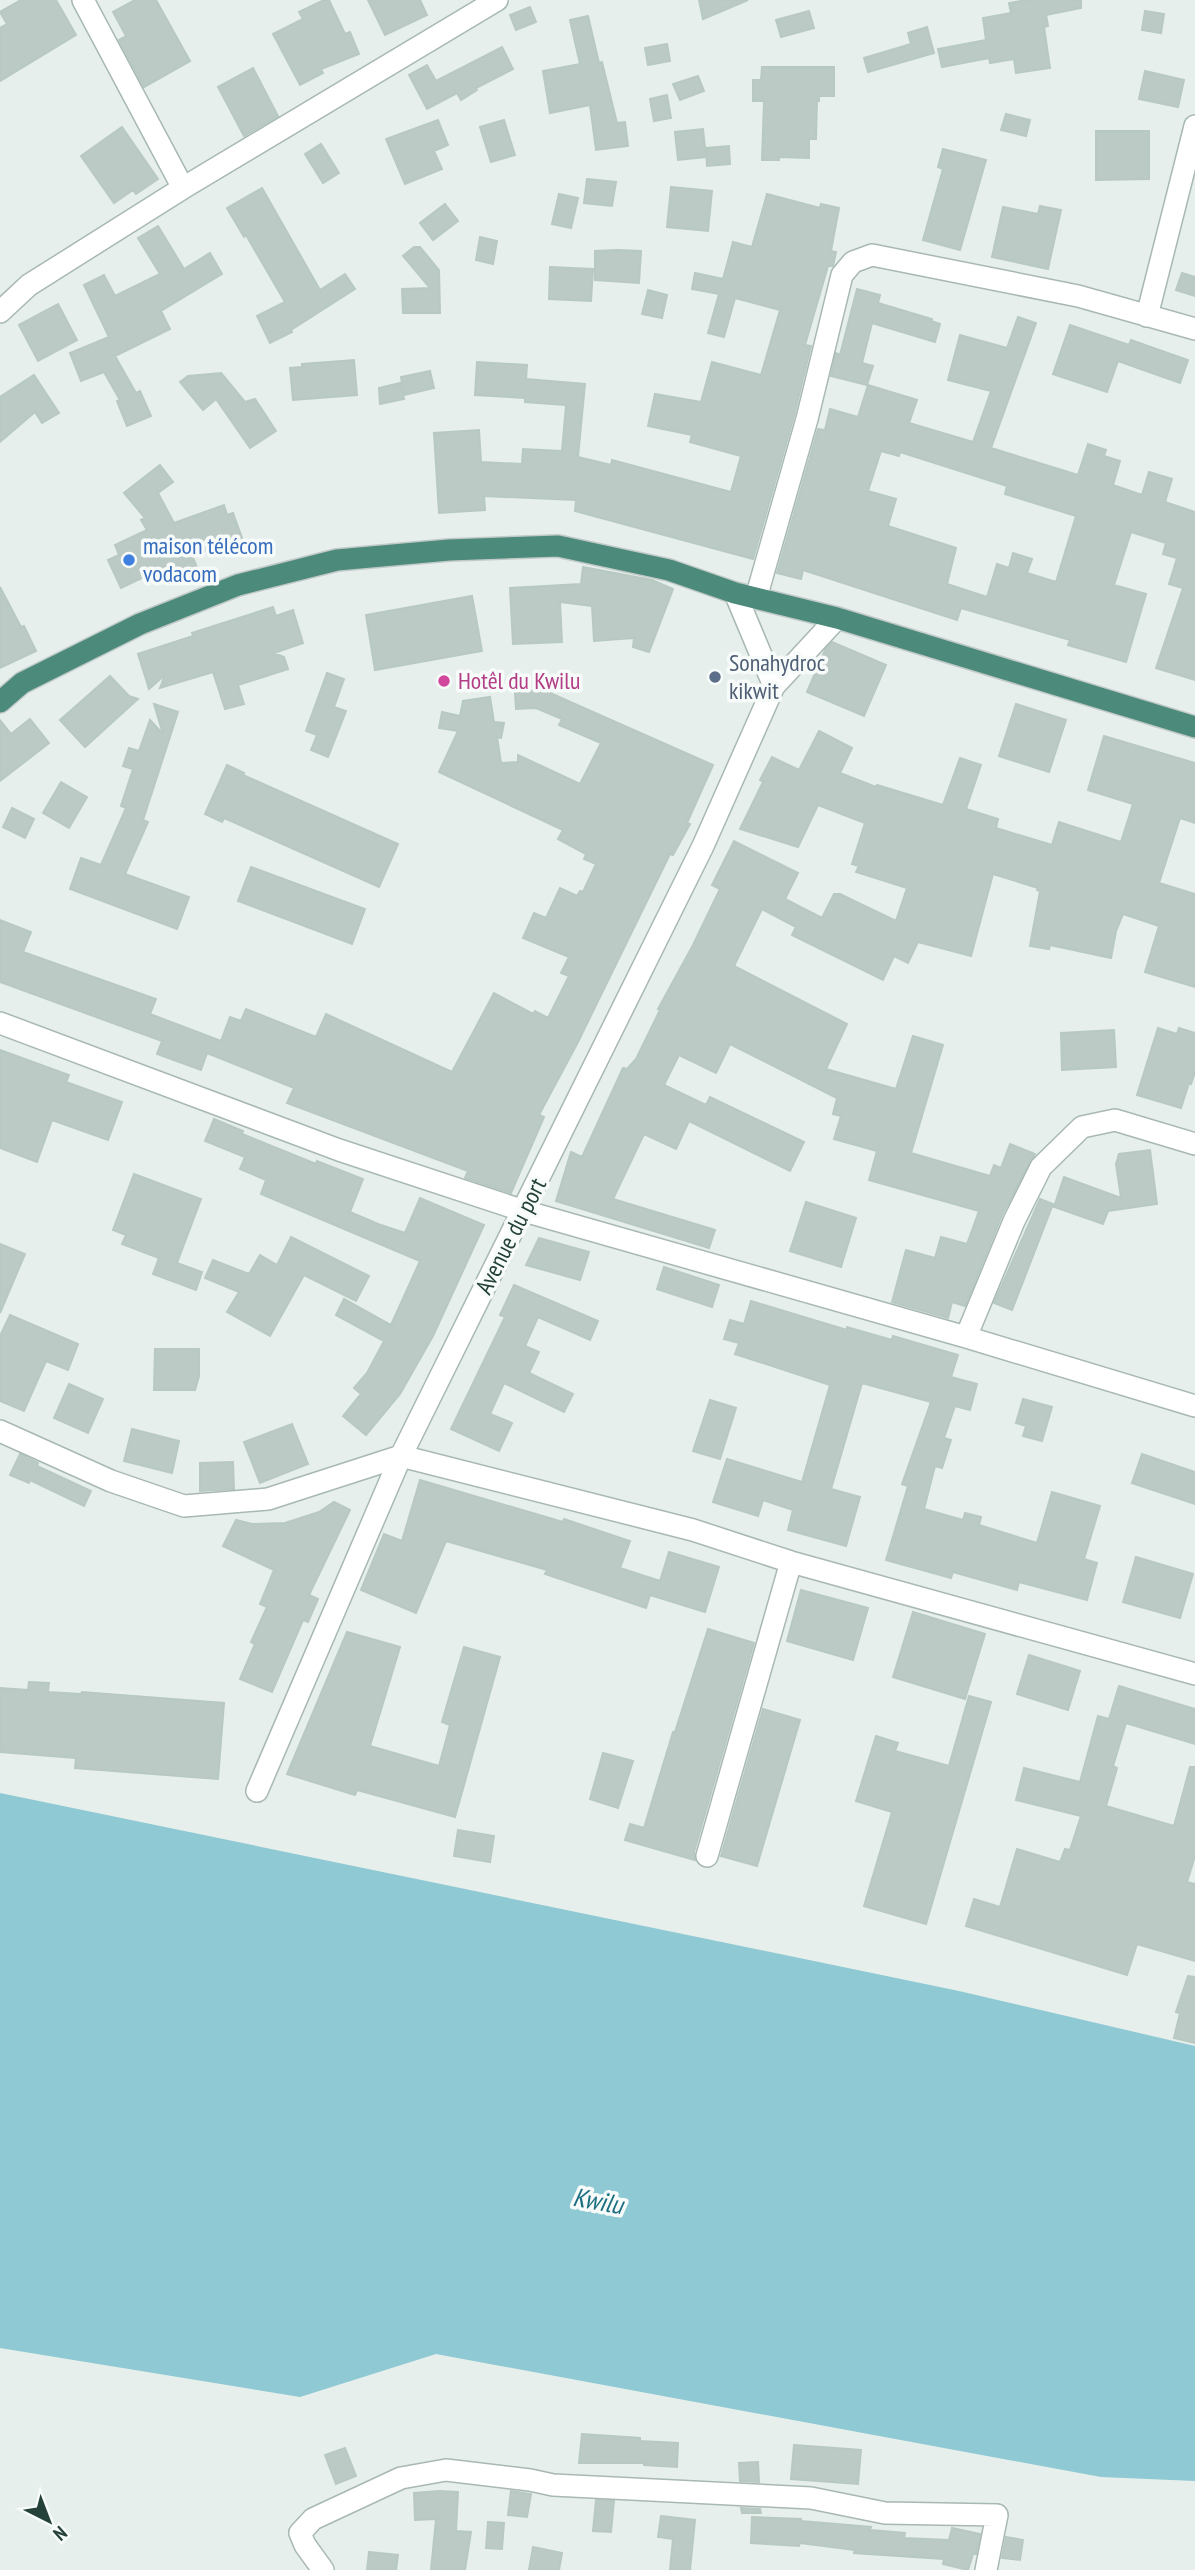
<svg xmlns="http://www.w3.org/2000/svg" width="1195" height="2570" viewBox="0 0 1195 2570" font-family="'PT Sans Narrow',sans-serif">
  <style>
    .water { fill: #8ec9d4 }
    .building { fill: #bbcac4; stroke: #b8c9c2; stroke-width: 2; fill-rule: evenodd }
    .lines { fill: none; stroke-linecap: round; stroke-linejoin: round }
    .minor-casing { stroke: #a8b8b2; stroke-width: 24 }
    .trunk-casing { stroke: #c2cac8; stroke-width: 24 }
    .minor { stroke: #fff; stroke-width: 21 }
    .trunk { stroke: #4c8a7c; stroke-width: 21 }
    .shop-dot { fill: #3f7fe0; stroke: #f7fbf9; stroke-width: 2.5 }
    .service-dot { fill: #5c6f8a; stroke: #f7fbf9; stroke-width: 2.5 }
    .hotel-dot { fill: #d1479c; stroke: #f7fbf9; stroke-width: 2.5 }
    .labels { text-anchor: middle; stroke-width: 7; stroke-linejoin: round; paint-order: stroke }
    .shop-label { font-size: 24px; fill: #366cbe; stroke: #f7fbf9; text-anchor: start }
    .service-label { font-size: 24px; fill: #4e5e75; stroke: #f7fbf9; text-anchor: start }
    .hotel-label { font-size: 24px; fill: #b23c85; stroke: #f7fbf9; text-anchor: start }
    .street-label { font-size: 24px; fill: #24423a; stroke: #f7fbf9 }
    .water-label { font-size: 26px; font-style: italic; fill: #1c6f80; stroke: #f7fbf9 }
  </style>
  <rect width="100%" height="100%" fill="#e6efeb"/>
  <path class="water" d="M0,1793L959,1991L1195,2046V2481L1101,2477L436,2354L300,2397L0,2348Z"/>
  <path class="building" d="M21,0H56L76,35L0,81V28L7,24L0,12Z
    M135,0H156L190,61L144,87L119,40L126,36L113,12Z
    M324,0H329L345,34L350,32L359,54L321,69L323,73L300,85L273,34L303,19L299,12Z
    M368,0H420L427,15L385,35Z
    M699,0H748L703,19Z
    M1027,0H1081V8L1046,15L1048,26L1044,27L1050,68L1016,73L1014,59L990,63L989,58L942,67L938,49L986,40L983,18L1011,13L1009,3Z
    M530,7L536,22L516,30L510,15Z
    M809,11L814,28L781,37L776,20Z
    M1145,11L1164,14L1161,33L1142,30Z
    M588,16L599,63L602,62L617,123L625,122L628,146L596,150L590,105L550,113L543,71L580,64L570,20Z
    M927,27L934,53L868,72L864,58L911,44L908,33Z
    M667,44L670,61L648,65L645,48Z
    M502,47L513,69L476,88L477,90L461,100L457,93L427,109L409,75L427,65L436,81Z
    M762,67H834V96H819V101H817L816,139H809V158L779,157V160H762L764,101H753V80H761Z
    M253,68L278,116L244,136L218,87Z
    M1145,71L1184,80L1178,107L1139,99Z
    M698,76L704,91L680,100L673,84Z
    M667,95L671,118L654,121L650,99Z
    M1006,114L1030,120L1026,136L1001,130Z
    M438,120L448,145L434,151L442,169L405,184L386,139Z
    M504,120L515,155L491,162L480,127Z
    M122,127L158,179L136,194L133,190L114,203L81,156Z
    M703,129L706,157L678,160L675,132Z
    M1096,131H1149V179L1096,180Z
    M321,144L339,173L323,183L305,154Z
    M729,146L730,164L707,166L706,148Z
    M943,149L986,160L960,250L923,240L943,169L938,167Z
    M587,179L616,182L612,206L584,203Z
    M671,187L712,191L708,231L667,227Z
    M262,188L320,290L345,274L355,289L291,330L292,332L270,343L257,316L285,302L246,235L244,237L227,208Z
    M559,194L578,198L571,228L552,224Z
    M767,194L820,208L821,204L839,208L831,251L836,252L833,266H828L805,345L811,346L794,416L753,559L575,511L576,500L484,496L485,510L439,513L434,433L479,430L481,462L522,464L523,449L562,451L566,405L525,402V398L475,395L477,362L527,365L526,379L585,384L578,457L611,465L612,460L731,492L741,456L690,442L692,435L648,426L655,394L701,402L712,362L761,375L780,310L735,298L724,337L708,333L719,294L692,289L695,273L723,279L733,242L752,247Z
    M445,204L458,221L433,240L420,223Z
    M1040,206L1061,210L1048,269L992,257L1003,207L1038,214Z
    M158,226L184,269L210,253L222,274L161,311L170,329L115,356L136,393L140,391L151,416L127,426L117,401L120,400L104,372L81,381L70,353L109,337L84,285L104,275L115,296L160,274L138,238Z
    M480,237L497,241L493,264L476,260Z
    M414,247H420L439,270L440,313H403L402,289L430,288L403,256Z
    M618,250L641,251L639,283L595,280V251Z
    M550,267L593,269L591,301L549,299Z
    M1182,273L1195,277V296L1176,290Z
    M857,289L880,295L878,303L932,319L931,321L940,324L935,342L872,323L862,363L873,366L867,385L831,376L836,353L840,355Z
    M648,290L667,295L662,318L642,314Z
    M58,304L77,340L38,361L19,325Z
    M1018,317L1036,323L991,448L1078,475L1088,444L1106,450L1104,456L1120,461L1113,485L1142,495L1149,472L1172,479L1165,502L1195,512V680L1156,668L1183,588L1169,584L1177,558L1163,554L1166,543L1131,532L1114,585L1146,594L1126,662L1068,645L1070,640L961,608L957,620L803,570L801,579L777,573L818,429L825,430L830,409L858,417L868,385L917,400L909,423L973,442L991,391L948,380L960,335L1007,348ZM881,451L899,456L900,452L1007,486L1005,494L1076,516L1056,582L1027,573L1032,559L1013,553L1009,568L997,564L987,597L947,584L956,548L888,526L896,499L868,491Z
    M1070,325L1129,345L1131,340L1188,360L1180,383L1118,361L1107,392L1053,374Z
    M354,360L357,395L293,400L290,368L302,367V364Z
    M430,371L434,388L404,395L401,377Z
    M221,373L245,402L255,399L276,431L250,448L216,399L203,410L180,382L188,376Z
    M34,375L59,413L42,423L35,412L0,442V397Z
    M400,383L404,399L380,404L379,388Z
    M160,465L173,482L158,493L174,523L224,505L227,515L233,513L242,538L192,555L198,570L169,583L163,568L121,588L108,560L119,555L115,545L147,530L141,520L145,518L124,493Z
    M583,567L652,580L673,589L649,652L633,647L634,638L594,641L592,606L560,602L562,642L513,644L510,588L581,584Z
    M0,587L21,627L24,626L36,651L0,668Z
    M472,596L482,651L375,670L366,615Z
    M273,607L276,616L293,610L303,643L274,653L284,657L288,669L238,685L244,704L225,709L213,672L160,688L165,675L149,689L138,654L193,636L192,633Z
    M832,642L886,665L864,716L807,692L825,650Z
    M327,673L344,679L334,707L346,711L328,757L311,750L317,735L306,731Z
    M110,676L129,696L138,699L85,747L60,720Z
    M541,689L713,765L687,823L690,824L673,855L670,854L578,1042L539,1115L544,1117L511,1193L465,1178L468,1171L287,1103L294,1088L207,1053L201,1070L157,1054L162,1041L0,982V920L31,932L23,952L156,999L150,1014L221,1041L230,1017L241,1021L246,1009L316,1037L326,1014L452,1072L494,993L533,1014L535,1011L548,1018L569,976L561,973L569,957L523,938L534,913L546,918L560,888L577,896L580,891L583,892L596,864L584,859L586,854L558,839L563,830L439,772L458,731L439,728L442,712L460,716L463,701L490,697L494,722L504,723L501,738L497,737L501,763L518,762V755L580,784L601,743L559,725L562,719L536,708L516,709L515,693Z
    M154,704L178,712L143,820L148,822L125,874L189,897L177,929L70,889L81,858L101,865L126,808L121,806L133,769L123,766L129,748L139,751L150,720L163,734Z
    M1016,704L1066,720L1049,772L999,756Z
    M30,719L49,743L0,781V720L11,734Z
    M819,731L852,748L840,773L876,787L877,785L943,805L960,758L981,765L966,809L998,819L996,828L1052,845L1059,822L1121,842L1133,804L1088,790L1104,736L1195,763V823L1180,818L1159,883L1195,894V987L1145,972L1159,926L1123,914L1116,931L1111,958L1050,945L1049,949L1030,946L1040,891L1037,890L1038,888L993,874L971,956L918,942L908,963L894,956L883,980L792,935L796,927L762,909L734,966L847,1024L826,1069L896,1089L913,1036L943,1045L911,1153L990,1176L994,1165L1001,1168L1010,1144L1035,1154L1002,1215L965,1306L952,1302L948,1318L892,1302L906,1250L935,1258L941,1237L967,1244L979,1211L869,1180L877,1151L834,1139L841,1116L833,1114L837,1098L730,1044L716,1073L679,1055L664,1085L706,1105L710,1097L804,1142L790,1171L689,1121L676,1149L644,1134L613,1199L715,1230L709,1248L556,1201L571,1152L582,1157L623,1068L627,1069L636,1059L660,1010L658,1009L693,945L720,889L712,885L734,841L798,873L785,899L822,918L834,894H840L896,921L907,888L856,872L859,866L852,864L865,823L818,805L798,847L740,829L763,782L760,780L772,757L799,770Z
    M227,765L244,773L243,775L398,844L379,887L224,818L222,822L205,814Z
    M61,782L87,797L69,828L43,813Z
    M12,808L34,819L25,838L3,827Z
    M251,867L365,909L352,944L238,901Z
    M1158,1028L1177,1034L1179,1028L1195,1033V1072L1191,1084L1189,1083L1181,1108L1137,1095Z
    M1114,1030L1116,1067L1062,1070L1061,1033Z
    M0,1050L69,1075L66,1082L122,1102L108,1140L52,1120L37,1162L0,1148Z
    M214,1119L243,1131L242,1134L316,1164L317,1161L363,1179L350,1212L378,1224L405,1233L420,1198L484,1225L433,1336L400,1394L366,1435L343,1416L361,1394L354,1388L367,1373L384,1341L336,1315L344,1299L391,1325L420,1261L261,1194L266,1180L240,1169L245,1157L205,1141Z
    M1150,1150L1157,1204L1108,1211L1103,1224L1054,1207L1064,1177L1121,1198L1116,1164L1119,1154Z
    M134,1174L201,1199L177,1263L202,1272L196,1290L153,1274L159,1258L122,1244L126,1235L113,1230Z
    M1040,1199L1053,1204L1012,1310L994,1303Z
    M806,1202L856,1218L841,1267L790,1251Z
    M291,1237L369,1276L356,1301L304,1275L270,1336L227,1312L239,1292L205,1278L213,1260L249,1274L260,1255L277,1265Z
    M539,1238L589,1252L580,1280L526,1265Z
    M0,1244L25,1254L0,1313Z
    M664,1267L719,1285L712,1307L657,1289Z
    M514,1285L598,1321L590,1340L538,1317L525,1346L539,1352L529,1373L573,1394L564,1412L504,1383L490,1414L512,1423L499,1451L451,1429L505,1317L500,1315Z
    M751,1301L847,1330V1327L892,1340L893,1336L958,1355L951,1377L977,1384L970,1410L955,1406L944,1438L951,1440L942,1468L935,1466L924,1509L963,1520L965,1513L981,1517L979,1525L1037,1543L1052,1492L1100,1506L1084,1559L1097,1563L1087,1600L1019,1582L1017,1590L953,1572L951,1578L886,1560L908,1486L902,1484L931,1402L862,1383L831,1489L860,1497L846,1546L788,1530L793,1510L763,1500L758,1516L713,1502L727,1459L802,1482L830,1385L735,1354L739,1343L724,1339L730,1320L744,1324Z
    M10,1315L78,1344L68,1370L46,1361L24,1411L0,1401V1336Z
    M155,1349H199V1376L195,1390H154Z
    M69,1384L103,1399L88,1433L54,1418Z
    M1023,1399L1052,1407L1042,1441L1023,1436L1026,1426L1016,1423Z
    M710,1400L736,1408L720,1459L693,1451Z
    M292,1424L308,1464L260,1483L244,1442Z
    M132,1429L179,1441L172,1473L124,1461Z
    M20,1454L38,1463L37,1466L91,1491L84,1506L30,1480L29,1483L10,1475Z
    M1142,1454L1195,1472V1504L1132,1483Z
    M233,1462L234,1489L200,1491V1463Z
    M420,1480L563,1522L564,1519L630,1541L620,1568L660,1581L669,1552L719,1567L705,1612L650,1595L646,1608L545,1574L547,1570L446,1541L416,1613L361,1590L384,1534L402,1541Z
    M334,1502L350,1510L309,1595L318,1599L308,1622L303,1620L272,1692L240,1679L255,1644L251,1642L267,1607L260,1604L274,1570L223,1546L236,1520L252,1524L285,1523L319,1512Z
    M1136,1557L1193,1574L1180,1618L1123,1602Z
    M801,1590L868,1608L853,1660L787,1641Z
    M913,1612L985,1634L965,1699L893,1677Z
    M708,1629L754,1643L694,1852L695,1860L625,1840L630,1824L644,1828L673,1732H675Z
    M347,1632L400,1647L370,1746L439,1766L450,1725L442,1722L464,1647L500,1657L455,1817L357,1790L355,1795L287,1774Z
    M1029,1655L1080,1671L1068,1710L1017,1694Z
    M29,1682L49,1683L48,1692L81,1694L82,1692L224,1703L218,1779L75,1768L76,1758L0,1752V1688L28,1690Z
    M1119,1686L1195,1709V1744L1126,1723L1113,1766L1117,1768L1106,1806L1174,1826L1190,1767H1195V1856L1187,1882L1195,1884V1961L1137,1944L1127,1975L966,1926L974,1899L1000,1907L1017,1849L1060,1862L1065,1849L1070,1850L1081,1816L1016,1800L1024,1768L1080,1782L1098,1716L1109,1719Z
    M969,1696L991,1702L926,1924L864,1906L892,1812L856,1801L876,1736L898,1743L895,1751L949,1766Z
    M763,1709L800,1720L757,1866L721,1856Z
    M603,1753L633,1761L618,1808L590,1799Z
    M458,1830L494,1836L490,1862L454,1856Z
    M1188,1976L1195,1977V2043L1174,2038L1180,2013L1176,2012Z
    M582,2434L640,2438V2441L678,2443L677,2467L644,2465V2463H579Z
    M794,2445L861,2450L858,2484L791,2479Z
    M345,2448L356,2476L336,2484L325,2455Z
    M758,2462L759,2482L740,2481L739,2463Z
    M439,2491L458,2492L456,2531L471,2532L465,2570H431L436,2519L415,2520L414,2493Z
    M511,2491L531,2494L527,2517L508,2515Z
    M596,2500L614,2501L611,2532L593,2531Z
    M741,2508L760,2509L761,2513H742Z
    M661,2516L695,2520L690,2570H670L673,2539L658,2537Z
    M752,2517L801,2519V2521L871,2527L870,2530L905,2533L904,2538L949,2540L952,2528L980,2534L976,2554H973L968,2570L943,2564L944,2559L854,2553L855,2550L800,2543L799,2546L751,2543Z
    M488,2522L504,2523L502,2549L486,2548Z
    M1006,2537L1023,2540L1020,2560L1002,2558Z
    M533,2547L562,2553L559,2570H529Z
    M369,2552L398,2555L396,2570H367Z"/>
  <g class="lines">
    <g class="minor-casing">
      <path id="minor" d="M83,0L183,188
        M0,312L29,285L183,188L497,0
        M1147,316L1195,126
        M735,593L774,686
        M756,598L807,419L842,275L853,262L872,255L1078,296L1195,329
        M0,1023L339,1150L524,1211L966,1337L1195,1406
        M966,1337L1014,1221L1041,1167L1082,1127L1115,1120L1195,1144
        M0,1431L111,1481L184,1506L268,1499L401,1456L693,1530L791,1562L1195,1674
        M257,1791L401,1456L703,846L774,686L837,618
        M707,1856L791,1562
        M323,2570L305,2545L300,2533L313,2519L401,2478L446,2470L530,2480L553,2485L811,2498L885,2513L997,2515L986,2570"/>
    </g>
    <g class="trunk-casing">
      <path id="trunk" d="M0,702L22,683L140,624L238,585L337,560L449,550L558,546L669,570L735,593L837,618L1195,727"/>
    </g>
    <use href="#minor" class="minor"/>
    <use href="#trunk" class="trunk"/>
  </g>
  <circle class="shop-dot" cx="129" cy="560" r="7"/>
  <circle class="service-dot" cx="715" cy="677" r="7"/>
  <circle class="hotel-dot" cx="444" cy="681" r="7"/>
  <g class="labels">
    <g class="shop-label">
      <text x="143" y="554">maison télécom<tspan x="143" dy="28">vodacom</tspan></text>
    </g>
    <g class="service-label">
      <text x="729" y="671">Sonahydroc<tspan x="729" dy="28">kikwit</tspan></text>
    </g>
    <g class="hotel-label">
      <text x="458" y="689">Hotêl du Kwilu</text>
    </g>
    <g class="street-label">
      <text transform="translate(511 1236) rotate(-63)" y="8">Avenue du port</text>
    </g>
    <g class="water-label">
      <text transform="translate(598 2201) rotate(10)" y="9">Kwilu</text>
    </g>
  </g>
  <g transform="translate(49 2521) rotate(138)" stroke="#f7fbf9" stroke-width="5" paint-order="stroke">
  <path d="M0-5L12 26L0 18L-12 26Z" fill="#24423a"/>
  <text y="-10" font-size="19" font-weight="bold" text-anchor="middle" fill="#24423a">N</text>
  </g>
</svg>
